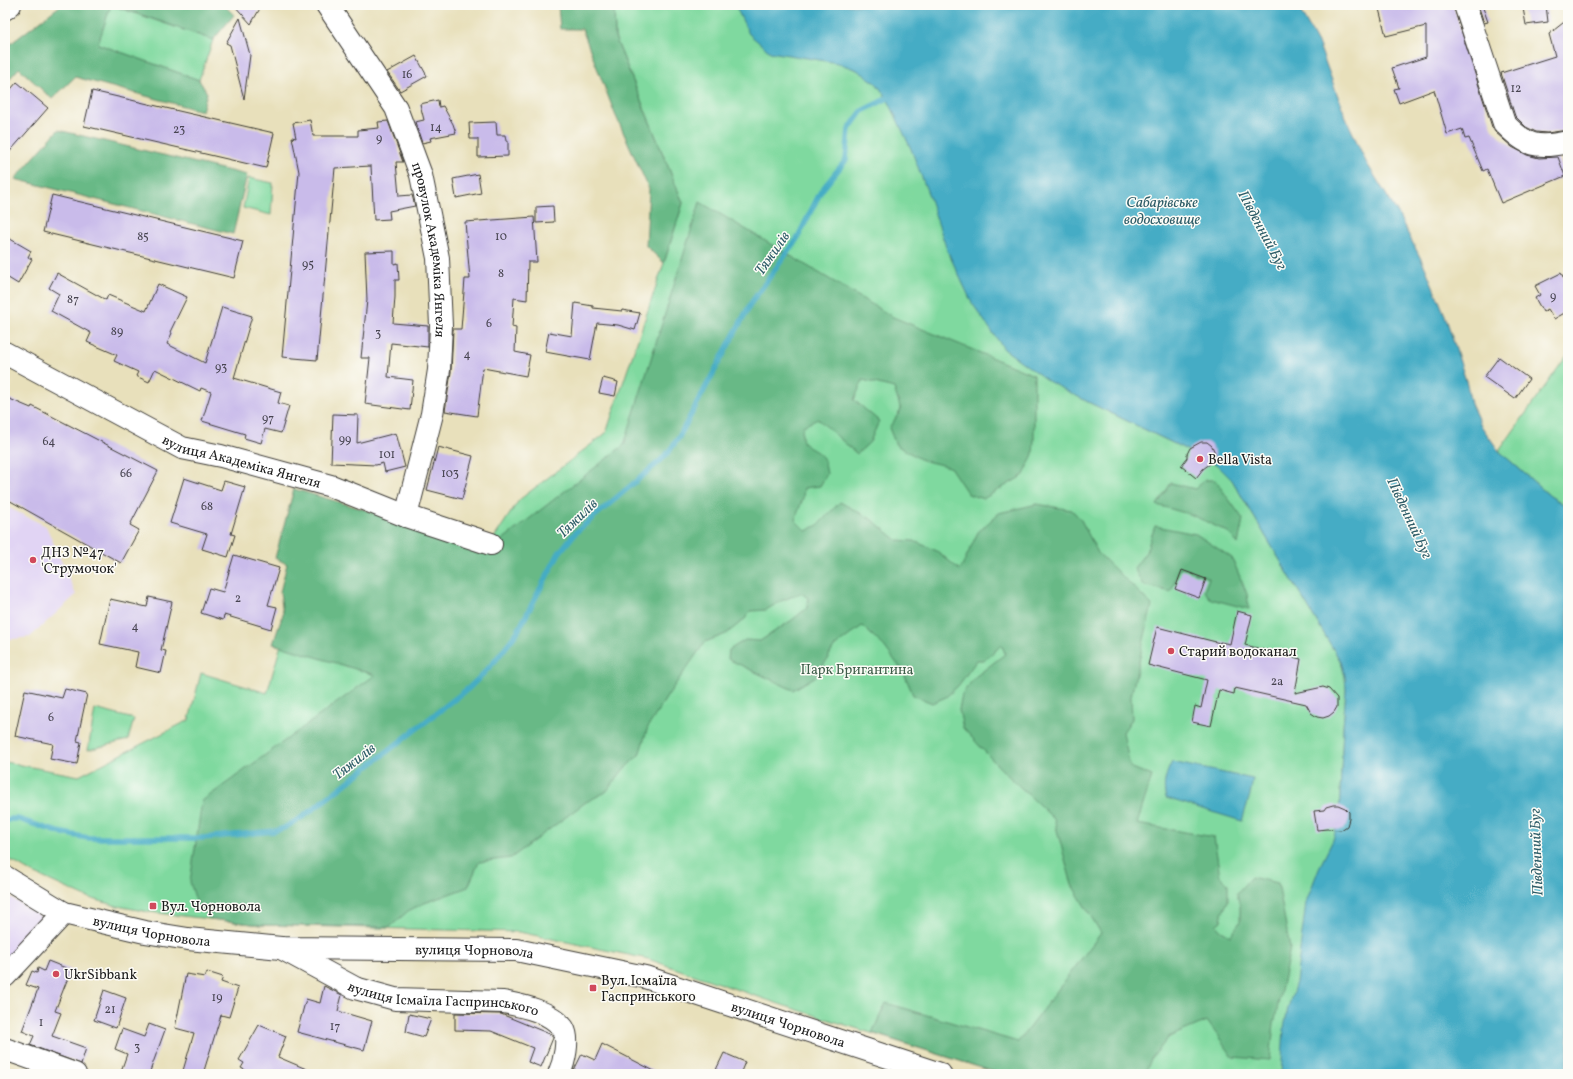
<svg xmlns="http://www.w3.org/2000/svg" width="1573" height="1079" viewBox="0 0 1573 1079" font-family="Vollkorn,serif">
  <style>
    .built { fill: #e1d4f4 }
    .green { fill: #7fd99f; stroke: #4e7a5e }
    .forest { fill: #67b986; stroke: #426a51 }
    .water { fill: #45acc5; stroke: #306470 }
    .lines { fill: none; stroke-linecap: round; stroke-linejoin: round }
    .stream { stroke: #45acc5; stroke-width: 5.5 }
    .building { fill: #c9bbea }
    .minor-casing { stroke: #3b3934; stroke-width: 24 }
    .major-casing { stroke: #3b3934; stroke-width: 24 }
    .minor { stroke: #fff; stroke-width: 22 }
    .major { stroke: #fff; stroke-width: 22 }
    .poi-dot { fill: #d1495b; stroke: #fdfcf7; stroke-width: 1.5 }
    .labels { text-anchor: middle; stroke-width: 3; stroke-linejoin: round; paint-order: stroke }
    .number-label { font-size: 12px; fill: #474450 }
    .street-label { font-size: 14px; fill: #1c1c1c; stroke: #fdfcf7 }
    .poi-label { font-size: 14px; fill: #1c1c1c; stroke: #fdfcf7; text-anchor: start }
    .park-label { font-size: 14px; fill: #3f5e4a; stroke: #fdfcf7 }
    .water-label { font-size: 15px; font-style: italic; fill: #2e5d68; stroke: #fdfcf7 }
  </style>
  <rect width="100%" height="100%" fill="#fdfcf7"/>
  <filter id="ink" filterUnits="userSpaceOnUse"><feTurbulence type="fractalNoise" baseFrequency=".025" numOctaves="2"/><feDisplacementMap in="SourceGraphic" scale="8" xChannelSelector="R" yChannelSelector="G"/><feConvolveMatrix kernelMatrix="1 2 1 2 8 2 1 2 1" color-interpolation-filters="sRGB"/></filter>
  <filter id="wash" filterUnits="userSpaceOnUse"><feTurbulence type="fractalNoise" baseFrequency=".012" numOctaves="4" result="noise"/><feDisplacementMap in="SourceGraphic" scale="16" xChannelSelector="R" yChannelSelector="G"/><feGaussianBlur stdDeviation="0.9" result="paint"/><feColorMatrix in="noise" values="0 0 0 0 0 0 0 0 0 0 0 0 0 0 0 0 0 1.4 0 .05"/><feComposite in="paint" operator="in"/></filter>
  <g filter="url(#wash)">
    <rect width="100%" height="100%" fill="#e8e0bb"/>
    <path class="built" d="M5,506L46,526L76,595L30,637L5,640Z
      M5,894L47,920L5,963Z"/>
    <path class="green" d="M111,5L213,40L199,80L97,44Z
      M614,5H761L903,63L1086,401L1216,464L1232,480L1341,662L1345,676L1346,690L1343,727L1339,818L1374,1074H1001L782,1005L648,959L519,932L261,925L149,912L117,906L86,897L31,872L5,857V762L79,776L189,720L201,673L267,693L289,617L490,544L519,500L606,433L664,263L683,203L615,37Z
      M249,178L273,183L271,215L243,208Z
      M1568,354V507L1550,496L1499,451Z
      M95,709L134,719L128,740L88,750Z"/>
    <path class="forest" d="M61,5H111L98,44L199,80L207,93L202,111L75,77L52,99L19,68L5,84V48Z
      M113,5H139L141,7L145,5H224L234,15L213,40Z
      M558,5H614L615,37L683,203L664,263L646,246L649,189L615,114L582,29H560Z
      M58,130L247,175L233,234L15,179Z
      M700,202L893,317L1034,375V440L1033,454L1024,475L983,499L968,494L950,467L922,460L896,445L889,428L901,410L894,388L863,380L854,400L879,421L870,442L857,454L818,419L803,426C798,451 812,444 823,458C825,462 826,469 827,474L820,486L804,488L803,498L795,520L806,531L818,525L840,502L871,519L897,540L914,541L937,551L960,570L978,532L999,513L1037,504L1072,510L1081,520L1098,553L1152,605L1131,696L1132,719L1123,732L1130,767L1152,776L1137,824L1214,837L1220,876L1228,884V901L1222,914L1221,921L1216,925L1220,930L1230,936L1240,922V907L1237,893L1251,877L1278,883L1290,948L1274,1024L1270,1060L1233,1057L1207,1021L1169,1037L1151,1059L1145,1074H1001L872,1033L886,1003L1018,1042L1101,933L1072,885L1054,819L1000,768L963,728L959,710L962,694L975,677L1005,654L1002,645L984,660H977L958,686L946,697L932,703L913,695L904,673L884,646L862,626L834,647L818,675L793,690L728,659L729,650L745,640L760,641L792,620L807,608L808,598L801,593L781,601L766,610L750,611L745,619L726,634L705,642L668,695L648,727L639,755L623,770L606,792L586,802L511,858L479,862L468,887L422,904L408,911L390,927L261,925L210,919L196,901L190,882L202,801L375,675L273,644L283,614L280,592L287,564L275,558L294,489L493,547L624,445Z
      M1205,480H1215L1243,519L1238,544L1228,532L1192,515L1157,505L1171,483L1195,489Z
      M1155,526L1196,534L1232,558L1247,594L1249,609L1211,599L1204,591L1209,578L1180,567L1171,592L1143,585L1134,568L1146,552Z"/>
    <path class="water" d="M735,5H1295L1299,9L1319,45L1346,118L1366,162L1397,212L1425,267L1445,315L1467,384L1471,404L1482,427L1499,451L1550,496L1568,507V1074H1281L1284,1028L1288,1008L1296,982L1306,902L1319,868L1333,840L1339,818L1343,727L1346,690L1345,676L1341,662L1232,480L1216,464L1086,401L1048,381L1004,349L972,303L947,250L929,196L911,149L888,100L876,83L857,70L838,63L770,52L749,34Z
      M1172,762L1253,779L1250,795L1242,821L1166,798C1162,785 1166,773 1172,762Z"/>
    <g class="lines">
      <path class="stream" d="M5,821L11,819H18L58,832L88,838H203L275,831L284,828L304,816L469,688L482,675L495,661L518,631L559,553L576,532L660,461L670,450L679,437L751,303L797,239L821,191L846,160L849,129L862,111L894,95"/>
    </g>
    <g id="blocks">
      <path class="building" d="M234,5H262L251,24Z
        M1378,5H1402V7H1444V5H1453L1492,127L1495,132L1512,147L1527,155L1539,158L1558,157L1565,176L1501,203L1487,169L1483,171L1469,138L1465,139L1462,129L1447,134L1434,90L1399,103L1394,89L1399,88L1392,68L1426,57V26L1386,36Z
        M1478,5H1482L1488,22L1484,23Z
        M1541,5H1546L1548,22L1526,25L1523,8Z
        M240,18L250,55L244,99L230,45L226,43Z
        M1568,19V130L1547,133L1536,132L1526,127L1515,116L1501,73L1555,56L1549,34Z
        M416,56L427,76L400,91L387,72Z
        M17,82L48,108L5,157V96Z
        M92,91L274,133L266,168L84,126Z
        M438,100L439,107L443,106L453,124L456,133L430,138L431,141L422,143L415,122L424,120L420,104Z
        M310,120L313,136H358V130L379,128L378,122L388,121L403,162H396L399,196L412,195L415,206L389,211L390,219L374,220L371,166L335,168L317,360L282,357L299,172L292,137L296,138L293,123Z
        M496,122L497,135H505L506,141H508V156L478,157V139H470L469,123Z
        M478,174L481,193L456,198L453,179Z
        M52,195L243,241L234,278L43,232Z
        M553,206L554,222L536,223V207Z
        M534,217L537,262H528L527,300L514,298L512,327L516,328L515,352L530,355L526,376L483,368L477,416L445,411L451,372L453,329H461L465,279H470L465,222Z
        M5,236L31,251L28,257L32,259L18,284L5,276Z
        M394,251V264L398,263L399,280H395V297L393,323L428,326V347L391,343L388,377L413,380L410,410L365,404L370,358H361L367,300L365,252Z
        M57,273L106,300L108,295L146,311L158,284L187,297L170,332L172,333L167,344L205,363L222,307L252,316L234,378L281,392L278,403L289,406L281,433L265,429L261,443L244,438L245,434L202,421L211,392L201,388L200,391L155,369L149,382L136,376L138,372L114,361L117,355L87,342L91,333L51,311L59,294L49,288Z
        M1561,273L1568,286V311L1554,319L1548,309L1543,312L1535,298L1540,295L1535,286Z
        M575,303L593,306V308L622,311V310L640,313L635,330L618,325L597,323L590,360L545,352L549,332L572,336Z
        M1499,357L1529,379L1515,399L1484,377Z
        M603,378L618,382L615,396L599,393Z
        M5,397L31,408L32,406L158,471L130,525L139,530L121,563L5,498Z
        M333,414L358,415L357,443L396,433L405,467L385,472L383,463L376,465L331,463Z
        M1201,442H1207L1212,446L1215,453L1214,461L1203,469L1196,478L1181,466L1187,458V454L1190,448Z
        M438,447L473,456L462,499L427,490Z
        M184,478L221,490L224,481L245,487L231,534L235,535L228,557L202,549L207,534L170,523Z
        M234,555L279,568L268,605L277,607L271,629L224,615L223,620L201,613L209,588L223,592Z
        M1182,570L1206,579L1199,598L1175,589Z
        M149,597L172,602L161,650L166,651L161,673L135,667L138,652L100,644L110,599L147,607Z
        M1237,611L1252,615L1245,645L1301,659L1295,693L1323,687L1329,689L1337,698V707L1334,712L1329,716L1323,718L1317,717L1311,713L1306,704L1235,688L1234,694L1219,690L1211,726L1192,722L1195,706L1201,708L1207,680L1148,665L1157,627L1220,643V642L1230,644Z
        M65,689L87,694L77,741L81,742L77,764L50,759L53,744L15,736L25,690L62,698Z
        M1333,805H1338L1345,808L1349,812V819L1347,826L1341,830L1327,829L1317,830L1314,811L1324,810L1326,807Z
        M48,961L71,970L55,1011L61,1013L52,1036L86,1048L81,1064L30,1045L34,1036L22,1031L38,989L26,985L32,971L37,973L38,968L44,971Z
        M207,972L223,977L221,982L238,988L229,1017L221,1015L203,1074H182L194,1033L175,1028L186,974L205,977Z
        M324,986L342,995L338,1011L372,1021L364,1050L297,1032L306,999L320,1003Z
        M104,990L126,998L116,1028L94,1020Z
        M455,1013L501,1014L552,1035L553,1038L541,1067L528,1062L533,1048L491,1031L455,1030Z
        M409,1014L431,1019L424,1037L406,1032Z
        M149,1024L165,1030L149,1074H120L127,1054L115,1049L122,1029L144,1037Z
        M259,1025L286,1036L278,1057L318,1074H253L241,1068L244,1063L239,1060Z
        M602,1044L660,1074H572L582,1054L595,1060Z
        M724,1053L745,1062L740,1074H714Z"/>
    </g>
  </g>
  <g filter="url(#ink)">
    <use href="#blocks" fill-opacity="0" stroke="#3b3934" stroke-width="1"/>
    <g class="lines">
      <g class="minor-casing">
        <g id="minor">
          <path id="s1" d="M327,5L396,108L421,175L438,258L441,326L439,370L432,414L406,516"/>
          <path d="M1465,5L1504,123C1526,146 1536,149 1568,142"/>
          <path id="s2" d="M5,353L182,448L221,456L331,486L406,516L491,544"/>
          <path id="s3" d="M281,948L355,988L395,999L503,1002C523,1006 550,1011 563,1028C570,1039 564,1063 559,1074"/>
          <path d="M5,976L64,913"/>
          <path d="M5,1049L75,1074"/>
        </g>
      </g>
      <g class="major-casing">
        <g id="major">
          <path d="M5,9L10,5"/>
          <path id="s4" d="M5,877L64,913L145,932L188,939L281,948L516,950L645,977L940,1074"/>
        </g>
      </g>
      <use href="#minor" class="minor"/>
      <use href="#major" class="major"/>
    </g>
  </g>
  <g class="poi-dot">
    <circle cx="1200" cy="459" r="4"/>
    <circle cx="33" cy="560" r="4"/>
    <circle cx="1171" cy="651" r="4"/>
    <rect x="149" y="902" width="8" height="8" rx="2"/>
    <circle cx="56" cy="974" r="4"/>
    <rect x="589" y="984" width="8" height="8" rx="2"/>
  </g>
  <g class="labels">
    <g class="number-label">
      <text x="407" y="78">16</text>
      <text x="1516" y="92">12</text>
      <text x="436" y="131">14</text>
      <text x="179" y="133">23</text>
      <text x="379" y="142">9</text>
      <text x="143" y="240">85</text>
      <text x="501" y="240">10</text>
      <text x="308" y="268">95</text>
      <text x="501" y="277">8</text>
      <text x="1553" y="300">9</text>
      <text x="73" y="303">87</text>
      <text x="489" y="327">6</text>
      <text x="117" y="335">89</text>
      <text x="378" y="337">3</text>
      <text x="467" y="358">4</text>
      <text x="221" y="371">93</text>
      <text x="268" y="422">97</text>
      <text x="345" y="443">99</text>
      <text x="49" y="445">64</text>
      <text x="387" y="458">101</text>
      <text x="126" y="477">66</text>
      <text x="450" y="477">103</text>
      <text x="207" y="510">68</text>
      <text x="238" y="602">2</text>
      <text x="135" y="630">4</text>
      <text x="1277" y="685">2а</text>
      <text x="51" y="721">6</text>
      <text x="217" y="1001">19</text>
      <text x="110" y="1013">21</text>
      <text x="41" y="1026">1</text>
      <text x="335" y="1030">17</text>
      <text x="137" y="1051">3</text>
    </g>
    <g class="street-label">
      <text dy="5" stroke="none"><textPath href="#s1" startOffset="271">провулок Академіка Янгеля</textPath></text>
      <text dy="5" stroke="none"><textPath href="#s2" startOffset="262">вулиця Академіка Янгеля</textPath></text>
      <text dy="5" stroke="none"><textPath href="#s4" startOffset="159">вулиця Чорновола</textPath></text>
      <text dy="5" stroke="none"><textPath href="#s4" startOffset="483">вулиця Чорновола</textPath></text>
      <text dy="5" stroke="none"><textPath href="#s3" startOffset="174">вулиця Ісмаїла Гаспринського</textPath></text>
      <text dy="5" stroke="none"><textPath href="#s4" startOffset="807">вулиця Чорновола</textPath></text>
    </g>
    <g class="poi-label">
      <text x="1208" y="464">Bella Vista</text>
      <text x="41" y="557">ДНЗ №47<tspan x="41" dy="16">'Струмочок'</tspan></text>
      <text x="1179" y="656">Старий водоканал</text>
      <text x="161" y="911">Вул. Чорновола</text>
      <text x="64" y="979">UkrSibbank</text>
      <text x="601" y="985">Вул. Ісмаїла<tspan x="601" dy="16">Гаспринського</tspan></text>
    </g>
    <g class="park-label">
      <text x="857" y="674">Парк Бригантина</text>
    </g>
    <g class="water-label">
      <text x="1162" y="207">Сабарівське<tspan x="1162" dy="17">водосховище</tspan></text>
      <text transform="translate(1263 230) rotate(62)" y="5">Південний Буг</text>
      <text transform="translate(772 253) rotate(-55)" y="5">Тяжилів</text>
      <text transform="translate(577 518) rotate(-44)" y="5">Тяжилів</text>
      <text transform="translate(1410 518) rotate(65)" y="5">Південний Буг</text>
      <text transform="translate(354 761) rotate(-38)" y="5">Тяжилів</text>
      <text transform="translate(1536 852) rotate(-92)" y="5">Південний Буг</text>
    </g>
  </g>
  <rect width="1573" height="1079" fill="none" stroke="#fdfcf7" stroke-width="20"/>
</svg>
